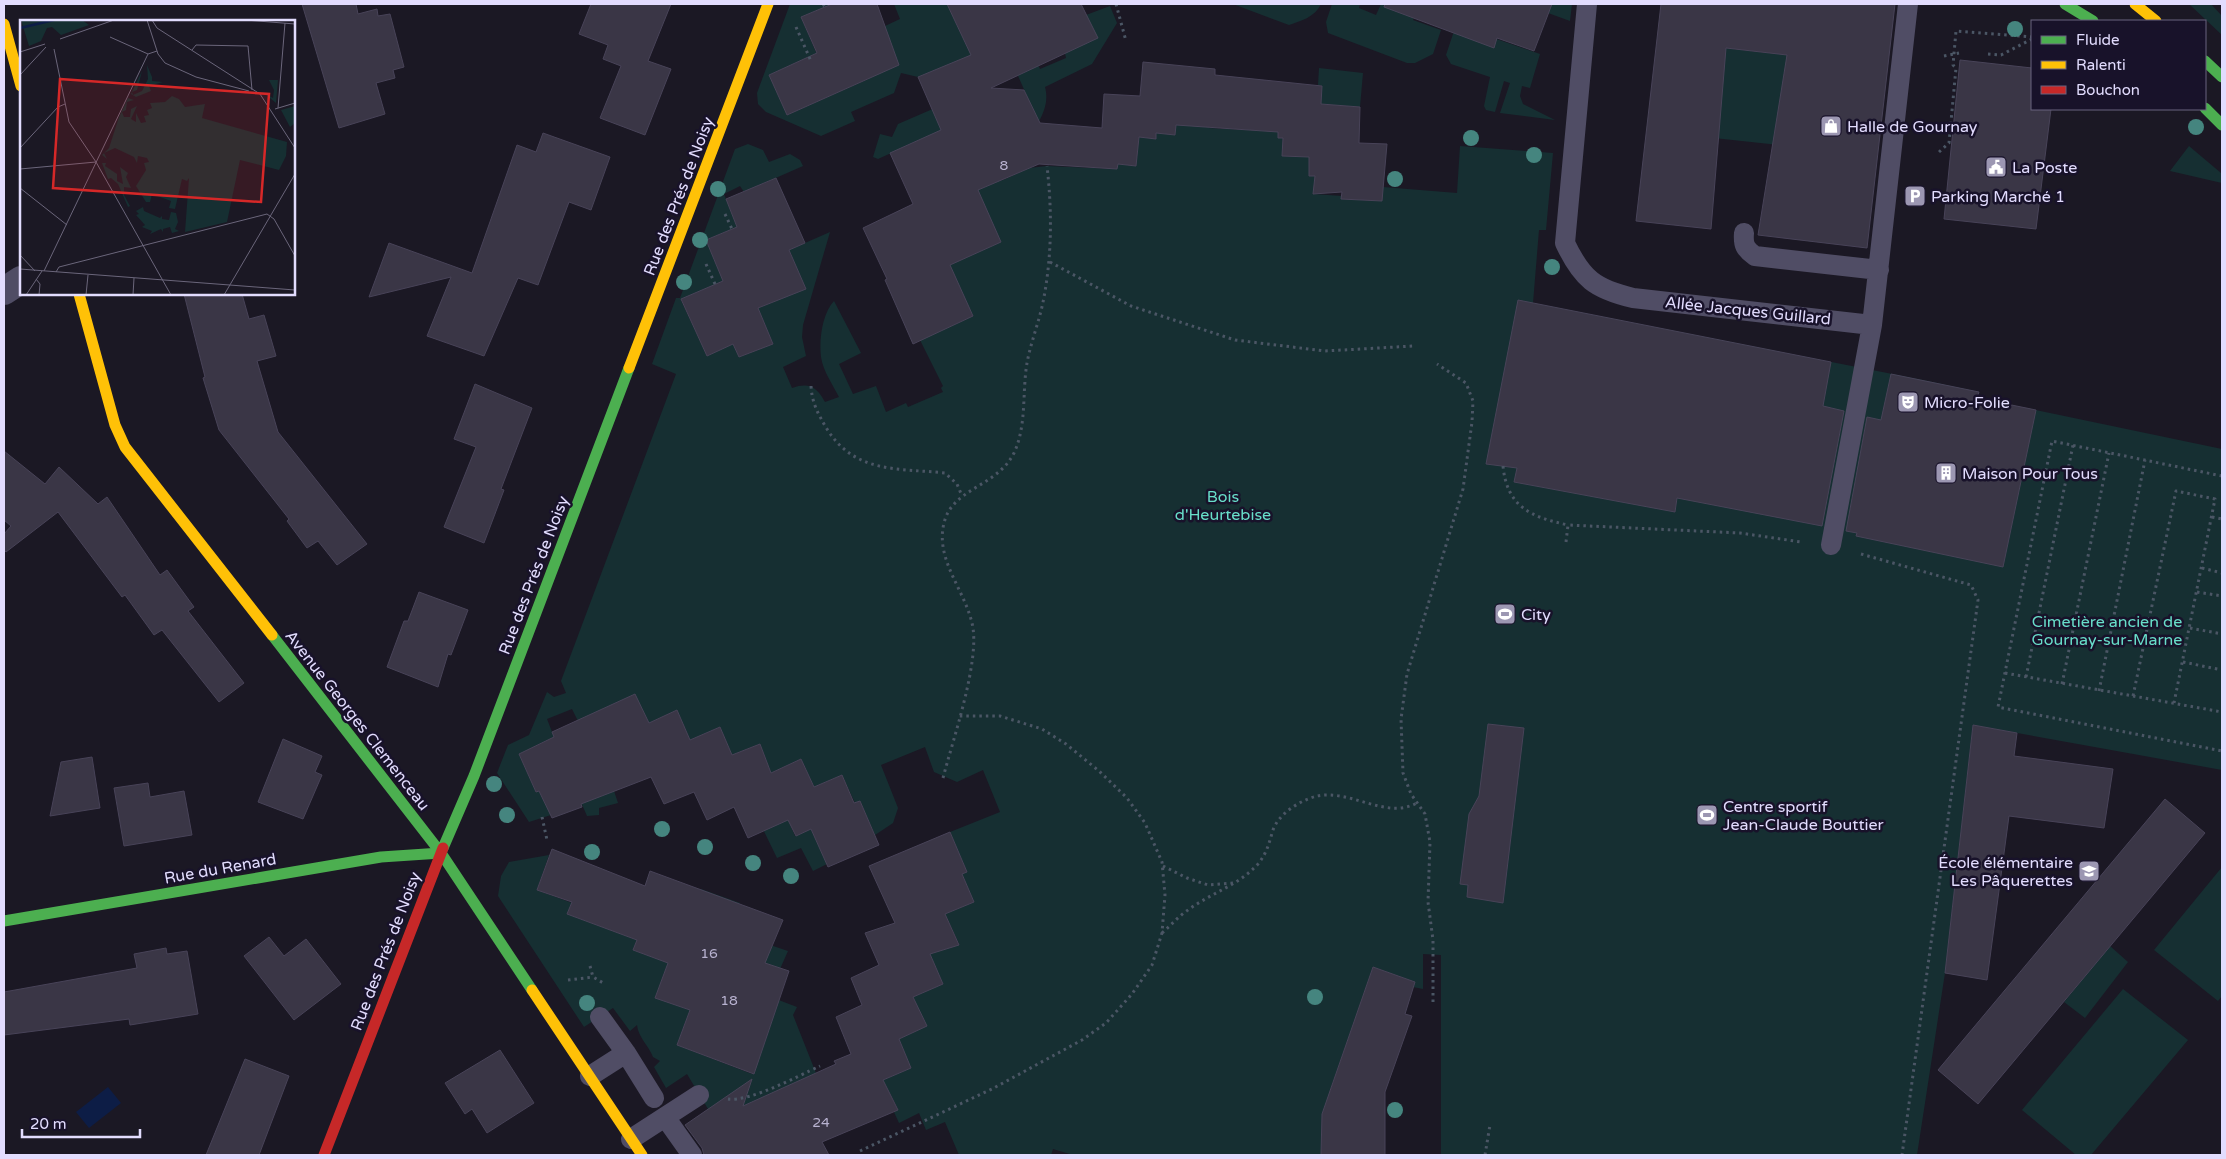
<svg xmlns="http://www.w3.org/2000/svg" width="2226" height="1159" viewBox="0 0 2226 1159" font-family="'Varela Round',sans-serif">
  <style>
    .green { fill: #162f32 }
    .water { fill: #0d1d46 }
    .building { fill: #3a3646; stroke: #484358 }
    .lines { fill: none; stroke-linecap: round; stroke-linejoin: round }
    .path { stroke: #4b5665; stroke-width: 3; stroke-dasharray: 2.5 4; stroke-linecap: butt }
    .lane { stroke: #504d65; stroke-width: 20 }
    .street { stroke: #504d65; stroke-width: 28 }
    .fast { stroke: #4caf50; stroke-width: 11 }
    .slow { stroke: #ffc107; stroke-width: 11 }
    .jam { stroke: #c62828; stroke-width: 11 }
    .tree { fill: #45857f }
    .labels { text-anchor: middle; stroke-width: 5; stroke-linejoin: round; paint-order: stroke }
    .number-label { font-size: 14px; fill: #b8b2d0 }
    .poi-label { font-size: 16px; fill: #e2dcfe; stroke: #18122a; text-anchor: start }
    .street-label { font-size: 16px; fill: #e2dcfe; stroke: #18122a }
    .park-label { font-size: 16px; fill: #68deca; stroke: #18122a }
    .inset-river { fill: none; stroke: #0d1d46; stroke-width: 2.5 }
    .inset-road { fill: none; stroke: #6b667b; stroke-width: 1 }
    .view { fill: #d62828; fill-opacity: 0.15; stroke: #d62828; stroke-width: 2.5 }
    .inset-edge { fill: none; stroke: #e2dcfe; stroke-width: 2.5 }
  </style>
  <rect width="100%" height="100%" fill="#1b1824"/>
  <path class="green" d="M790,4H832L801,17L818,57L802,60L769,75L787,115L868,79L885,26L900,19L894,4H963L950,10L962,36H964L973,57L918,77L901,73L894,93L851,112L855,121L821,136L766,112L758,104L757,93Z
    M1233,4H1321C1315,17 1301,21 1289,25Z
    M1332,4H1360L1359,8L1376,15L1381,4L1398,11L1401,4L1419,6L1413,20L1441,30L1433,54L1415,63H1407L1328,33L1326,22Z
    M1552,4H1572L1570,21L1548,13Z
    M2189,4H2211L2222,16V35Z
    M1110,6L1117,23L1092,64L1045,87C1050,106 1040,119 1031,136L1014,110L1030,103L1008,53L1029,43L1040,69L1066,58L1065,53L1086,15Z
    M1456,25L1540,54L1530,88L1522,86L1520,96L1523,104L1555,120L1500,113L1510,83L1504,81L1495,112L1486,110L1484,106L1490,77L1451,64L1446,55Z
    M1724,48L1788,55L1779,145L1714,138L1723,82L1720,81Z
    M1319,68L1363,73L1360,107L1321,104L1322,86L1318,85Z
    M1211,103L1209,128L1247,130L1248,117L1279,120L1278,138H1283L1282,156L1309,157V175L1315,176L1314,194L1342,196V199L1381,201L1383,187L1457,193L1460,146L1553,153L1546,230H1539L1533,303L1928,381L1979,392L1978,398L2222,449V770L1973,725L1945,973L1917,1155H1441V955L1423,954V989L1413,987L1415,982L1373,967L1330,1091L1336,1114L1322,1115L1321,1155H1073L1053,1149L1051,1155H959L945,1122L926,1130L919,1113L899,1123L894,1112L898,1109L883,1080L911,1068L899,1039L926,1026L913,997L943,984L930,954L959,944L945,914L974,902L962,874L967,872L950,832L1000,812L983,770L957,782L934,772L925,747L881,765L898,808L893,823L875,835L860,801L855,803L842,775L814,787L801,759L771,773L760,744L732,755L720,727L690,740L677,710L649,723L578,721L572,709L547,719L554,737L519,754L536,792L539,791L551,815L529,822L497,773L508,745L529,735L547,692L554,697L566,693L561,681L676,374L652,364L676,298H680L735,149L748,144L763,150L769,162L790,154L800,160L803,166L744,192L740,186L724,194L737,227L706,240L723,281L681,300L707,356L733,344L739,357L773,344L758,308L773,302L771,294L777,263L792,256L789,250L830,232L803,325L802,337L806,356L783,367L792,388C809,382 817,387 825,402L839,397C833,385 823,371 821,357C819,340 822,314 834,301L861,353L839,364L853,394L876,386L886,412L906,403L908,407L943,392L941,388L943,386L917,334L947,328L973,316L947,264L1001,242L974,185L1003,180L1029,168L1047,166L1117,169L1118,164L1136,166L1139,137L1156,139V133L1175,135L1178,106Z
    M935,108L944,132L924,138L878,159L873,157L880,134L892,137L898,124Z
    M2189,146L2221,173L2222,183L2170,171Z
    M570,777L623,787L614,791L618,803L599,808V815L587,816Z
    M783,808L795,836L811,829L827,864L813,871L801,848L777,858L758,819Z
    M549,855L537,890L572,903L567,914L637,940L633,950L668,963L655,998L690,1010L677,1045L752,1074L764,1043L688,926L701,889L740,903L729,931L788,951L768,996L797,1007L793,1015L829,1106L766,1155H713L699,1135L708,1109L687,1074L666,1088L654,1067L660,1061L653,1057C649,1046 638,1037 637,1025L630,1031L613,1008L584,1027L498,896L501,876L509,862Z
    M2222,867V996L2218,1001L2154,950Z
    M2110,946L2128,962L2085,1018L2064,1002Z
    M2123,989L2188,1040L2091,1155H2076L2022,1110Z"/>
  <path class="water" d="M108,1087L121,1103L89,1128L76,1112Z"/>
  <path class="building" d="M302,4H356L358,14L377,9L378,16L390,14L404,67L393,70L395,78L376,83L385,114L339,128Z
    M591,4H671L648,61L671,69L645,135L600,118L621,66L603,59L608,45L579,34Z
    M832,4H877L899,65L787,115L769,75L817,53L801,17Z
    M947,4H1081L1098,38L991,88L1024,90L1040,123L1102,128L1104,94L1140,96L1143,62L1215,69V75L1322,86L1321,104L1360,107L1359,143L1387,144L1382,201L1341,199L1342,192L1313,194L1315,176H1309V157L1282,156L1283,138H1278V132L1176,125L1175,135L1156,133V139L1139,137L1136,166L1118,164L1117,169L1039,164L978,190L1001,242L950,265L973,316L913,344L885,280L887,279L863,228L913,204L890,153L941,130L918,77L971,55Z
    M1385,4H1552L1534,51L1497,38L1494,48L1384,7Z
    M1661,4H1895L1867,248L1758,235L1787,55L1726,48L1711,229L1636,221Z
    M1960,60L2032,68V109H2051L2036,229L1944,219Z
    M543,133L610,157L591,210L569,202L538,285L518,278L484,356L427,336L451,277L369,297L389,243L472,273L517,145L536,152Z
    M776,178L805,243L789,250L806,289L758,308L773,344L739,357L733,344L707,356L681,299L723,281L706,240L737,227L726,199Z
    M184,294H242L249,319L264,315L276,356L257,361L278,432L367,544L337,565L318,541L307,548L287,521L289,519L219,430L203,378L205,377Z
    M1518,300L1831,362L1823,406L1844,411L1822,526L1677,498L1675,512L1514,482L1517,468L1486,464Z
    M1891,374L1979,392L1977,398L2036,410L2003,567L1856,536L1857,533L1846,531L1867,417L1881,420Z
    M475,384L532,408L501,489L504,490L484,543L444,527L476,447L454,439Z
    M4,451L45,484L59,467L98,504L107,497L160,575L167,570L194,607L188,611L244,683L219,702L162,630L154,635L125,595L122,597L58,512L6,552L4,550V534L11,526L4,520Z
    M419,592L468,610L451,655L448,654L438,687L387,667L404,621H408Z
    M635,694L649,723L677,710L690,740L720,727L732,755L760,744L771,773L801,759L814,787L842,775L854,803L860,801L879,845L828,867L811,829L796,836L788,820L748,838L734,807L707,820L694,792L664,804L651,777L581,804L582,807L552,818L539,791L536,792L519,754L554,737L552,732Z
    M1488,724L1524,728L1503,903L1467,897L1468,885L1460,884L1469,814L1479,796Z
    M1973,725L2017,733L2014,756L2113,769L2104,828L2009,816L1987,980L1945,973Z
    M283,739L322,756L315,772L322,775L303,819L258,802Z
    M92,757L100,808L50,816L61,762Z
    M148,783L150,797L184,791L192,835L124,846L114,788Z
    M2165,799L2205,833L1978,1104L1938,1070Z
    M950,832L967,872L962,874L974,902L945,914L959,945L930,954L943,984L913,997L927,1026L899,1039L911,1068L883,1080L898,1110L822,1142L829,1155H704L702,1148L685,1125L752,1079L743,1106L836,1064L834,1061L851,1054L836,1017L862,1005L851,978L879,965L865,933L895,923L869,866Z
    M552,849L645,886L650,871L783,920L765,963L789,971L754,1074L677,1045L690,1010L655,998L668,963L633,950L637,940L567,914L572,902L537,890Z
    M269,937L284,956L306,939L341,984L294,1020L244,956Z
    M166,948L167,954L187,951L198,1014L130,1025L129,1019L4,1035V992L137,968L134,954Z
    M1373,967L1415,982L1405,1014L1412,1016L1385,1092V1155H1321L1322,1114Z
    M500,1050L534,1103L487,1133L472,1109L465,1114L445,1083Z
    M245,1059L289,1076L259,1155H206Z"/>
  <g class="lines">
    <path class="path" d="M823,4L825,7
      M1116,4L1126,41
      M796,27L811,61
      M1988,54L2001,55L2032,39
      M1944,56L1959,53
      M1939,152L1949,143L1956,68L1953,65L1956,31L2032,37
      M725,214L732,229
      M1050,262L1131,306L1235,340L1325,351L1414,346
      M706,264L715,284
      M811,386C812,403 818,414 827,429C855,474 899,468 945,473L957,484L962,496
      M1503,466C1507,507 1531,517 1568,525
      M2222,476L2052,441L1998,707L2222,751
      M2212,517L2222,519
      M1566,542L1568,525L1740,533L1801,542
      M1861,554L1971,585L1978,600L1902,1155
      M2202,568L2222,573
      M2197,592L2222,596
      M2190,628L2222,634
      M2183,662L2222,670
      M2005,673L2222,712
      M2026,677L2073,445
      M2062,684L2109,453
      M2099,691L2145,460
      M2133,696L2176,491L2215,499L2174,703
      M943,778C953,739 981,659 972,623C964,589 935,559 944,523C952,488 997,487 1014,453C1027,425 1022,392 1027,363C1031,341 1040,320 1044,297C1052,254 1052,210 1047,166
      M542,817L547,840
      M1163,866L1187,878L1208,885L1233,883
      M1162,933C1171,925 1179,916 1188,910C1211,893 1239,885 1258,864C1267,853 1269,843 1273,830C1279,813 1301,800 1317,796C1351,789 1386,820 1417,803
      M590,966L593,977L605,984
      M568,980L593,977
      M1433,1002V940L1428,902L1430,842L1425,814L1411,794L1403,773L1401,719L1407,674L1463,489L1472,422L1473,401L1466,383L1437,364
      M728,1099C750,1102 798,1076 820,1066
      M860,1151L992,1089L1082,1040L1106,1023L1132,994L1152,965L1162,933L1165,895L1162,862L1145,823L1127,798L1099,771L1066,744L1042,729L1000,716H959
      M1485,1155L1490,1125"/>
    <path class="lane" d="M1587,4L1565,243C1582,279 1595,289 1633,298L1872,325
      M1744,233C1743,245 1745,249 1755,256L1879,270
      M1831,545L1872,325L1908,4
      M600,1017L626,1053L654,1098
      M590,1076L626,1053
      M665,1117L692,1155
      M631,1139L699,1095"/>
    <path class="street" d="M4,291L21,280"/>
    <path class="fast" d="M2065,4L2093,21
      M2205,61L2222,77
      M2205,108L2222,125
      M272,635L441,853L532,990
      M443,848L474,776L629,368
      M4,921L381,857L441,853"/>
    <path class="slow" d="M2135,4L2156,21
      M4,24L21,86
      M79,294L115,425L125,447L272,635
      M629,368L768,4
      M532,990L642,1155"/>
    <path class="jam" d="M324,1155L443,848"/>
  </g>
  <g class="tree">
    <circle cx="2015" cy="29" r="8"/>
    <circle cx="2196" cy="127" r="8"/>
    <circle cx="1471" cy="138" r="8"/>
    <circle cx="1534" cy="155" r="8"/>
    <circle cx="1395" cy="179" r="8"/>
    <circle cx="718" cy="189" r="8"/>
    <circle cx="700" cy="240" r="8"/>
    <circle cx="1552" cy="267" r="8"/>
    <circle cx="684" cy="282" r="8"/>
    <circle cx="494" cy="784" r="8"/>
    <circle cx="507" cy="815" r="8"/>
    <circle cx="662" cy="829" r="8"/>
    <circle cx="705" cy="847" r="8"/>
    <circle cx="592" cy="852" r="8"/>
    <circle cx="753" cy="863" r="8"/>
    <circle cx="791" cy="876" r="8"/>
    <circle cx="1315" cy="997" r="8"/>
    <circle cx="587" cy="1003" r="8"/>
    <circle cx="1395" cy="1110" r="8"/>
  </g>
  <defs>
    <g id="shop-square" transform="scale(1.125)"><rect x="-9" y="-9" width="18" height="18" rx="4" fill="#9c97b2" stroke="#18122a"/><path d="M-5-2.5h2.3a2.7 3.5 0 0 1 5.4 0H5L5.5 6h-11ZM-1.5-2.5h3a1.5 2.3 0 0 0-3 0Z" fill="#fff"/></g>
    <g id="civic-square" transform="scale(1.125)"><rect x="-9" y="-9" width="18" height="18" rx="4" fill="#9c97b2" stroke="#18122a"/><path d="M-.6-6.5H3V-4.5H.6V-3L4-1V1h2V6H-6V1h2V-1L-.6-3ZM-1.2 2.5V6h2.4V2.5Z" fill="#fff"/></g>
    <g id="parking-square" transform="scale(1.125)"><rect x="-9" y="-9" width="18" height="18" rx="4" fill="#9c97b2" stroke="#18122a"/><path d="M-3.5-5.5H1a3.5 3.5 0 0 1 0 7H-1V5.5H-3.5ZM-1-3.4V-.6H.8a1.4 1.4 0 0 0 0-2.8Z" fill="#fff"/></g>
    <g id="theatre-square" transform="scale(1.125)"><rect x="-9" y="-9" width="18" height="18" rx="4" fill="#9c97b2" stroke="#18122a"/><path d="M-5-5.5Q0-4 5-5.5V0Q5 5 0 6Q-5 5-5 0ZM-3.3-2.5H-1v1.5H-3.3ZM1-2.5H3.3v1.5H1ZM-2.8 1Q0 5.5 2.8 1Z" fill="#fff"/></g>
    <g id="building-square" transform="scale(1.125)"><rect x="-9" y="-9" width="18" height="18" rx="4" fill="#9c97b2" stroke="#18122a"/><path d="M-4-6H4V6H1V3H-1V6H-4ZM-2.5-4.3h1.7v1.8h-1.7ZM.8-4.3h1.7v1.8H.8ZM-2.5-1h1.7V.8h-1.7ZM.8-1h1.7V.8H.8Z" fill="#fff"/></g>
    <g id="stadium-square" transform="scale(1.125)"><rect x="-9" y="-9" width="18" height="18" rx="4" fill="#9c97b2" stroke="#18122a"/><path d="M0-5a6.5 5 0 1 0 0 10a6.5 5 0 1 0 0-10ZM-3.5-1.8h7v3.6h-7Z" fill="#fff"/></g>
    <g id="school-square" transform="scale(1.125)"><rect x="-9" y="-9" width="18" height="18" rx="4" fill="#9c97b2" stroke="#18122a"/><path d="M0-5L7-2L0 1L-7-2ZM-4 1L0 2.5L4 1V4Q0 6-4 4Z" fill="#fff"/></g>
  </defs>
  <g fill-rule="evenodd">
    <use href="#shop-square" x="1831" y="126"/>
    <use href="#civic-square" x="1996" y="167"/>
    <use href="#parking-square" x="1915" y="196"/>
    <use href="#theatre-square" x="1908" y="402"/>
    <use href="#building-square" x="1946" y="473"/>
    <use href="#stadium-square" x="1505" y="614"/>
    <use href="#stadium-square" x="1707" y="815"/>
    <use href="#school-square" x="2089" y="871"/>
  </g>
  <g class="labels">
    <g class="number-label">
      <text x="1004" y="170">8</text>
      <text x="709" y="958">16</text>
      <text x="729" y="1005">18</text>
      <text x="821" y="1127">24</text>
    </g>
    <g class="poi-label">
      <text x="1847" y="132">Halle de Gournay</text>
      <text x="2012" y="173">La Poste</text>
      <text x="1931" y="202">Parking Marché 1</text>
      <text x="1924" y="408">Micro-Folie</text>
      <text x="1962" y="479">Maison Pour Tous</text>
      <text x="1521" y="620">City</text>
      <text x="1723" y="812">Centre sportif<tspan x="1723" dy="18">Jean-Claude Bouttier</tspan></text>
      <text x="2073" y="868" text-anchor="end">École élémentaire<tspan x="2073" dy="18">Les Pâquerettes</tspan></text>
    </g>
    <g class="street-label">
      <text transform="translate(678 196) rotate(-69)" y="6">Rue des Prés de Noisy</text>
      <text transform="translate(1748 310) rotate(6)" y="6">Allée Jacques Guillard</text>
      <text transform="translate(533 575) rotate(-69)" y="6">Rue des Prés de Noisy</text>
      <text transform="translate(358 720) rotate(52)" y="6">Avenue Georges Clemenceau</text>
      <text transform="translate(220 868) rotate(-10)" y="6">Rue du Renard</text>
      <text transform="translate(385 951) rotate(-69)" y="6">Rue des Prés de Noisy</text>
    </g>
    <g class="park-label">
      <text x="1223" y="502">Bois<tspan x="1223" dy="18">d'Heurtebise</tspan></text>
      <text x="2107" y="627">Cimetière ancien de<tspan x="2107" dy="18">Gournay-sur-Marne</tspan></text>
    </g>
  </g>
  <g transform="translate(20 20)">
    <rect width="275" height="275" fill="#1b1824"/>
    <path d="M1,0H62L69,5L41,15L32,7L27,8L21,21L9,26ZM127,45L132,57V61L143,62L129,66L131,71L116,77L111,74L122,51L117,70L112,72L113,75L122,71L128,59ZM249,60H258L256,83L244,73L253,78L254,70ZM152,76L159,79L165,87L185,84L182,98L267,122L266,136L259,150L220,140L207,202L165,212L169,158L167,161L162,159L155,189L149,188L151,181L132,174L130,182H126L116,166L126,150L124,143L129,142L127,138L118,136L117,143L114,137L95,128L84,133L87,139L82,135L89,128L99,97L108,78L114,80L107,82L106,90L102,92L104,97H110L111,89L117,86L111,99L116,102V93L121,103L126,102L124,96L129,95L127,90L132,88L130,83L145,82ZM275,86V103L270,107L261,90ZM82,143H86L85,146L97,154V161L103,164L100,147L108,153L106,157L111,168L104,167V175L110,186L108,187L98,164L91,158L88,159ZM123,187L124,191L140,198L142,196V199L149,200L151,192L156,193L158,202L155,209L159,211L152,213L150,207L143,209V212L141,209L130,214L132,211L122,207L125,205L116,195L119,194L116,191Z" fill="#162f32"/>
    <path class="inset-river" d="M0,8L34,0"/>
    <path class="inset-road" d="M127,0L138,34L145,43L176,57L229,71M132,0L137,8L240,74L275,128M225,0L275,4M90,17L128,34L137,31M40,19L94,0M34,29L49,102L76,142L151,275M172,30L176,25L228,26L232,70M0,32L25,24M0,55L26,27M258,88L265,3M255,89L275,83M0,128L38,87L45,84M0,149L76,142M0,168L47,205M0,235L15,251M0,249L275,270M24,251L128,34M36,252L39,247L247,194L254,199L275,236M16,259L20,264L19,275M6,275L22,251M66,275L68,255M113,275L114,258M204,275L275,154"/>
    <path class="view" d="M40,59L249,74L241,182L33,168Z"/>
    <rect width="275" height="275" class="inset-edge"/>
  </g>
  <rect width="2226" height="1159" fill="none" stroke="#e2dcfe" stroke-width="10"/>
  <rect x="2031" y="20" width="175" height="90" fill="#18122a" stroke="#69637f"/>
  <rect x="2041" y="36" width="25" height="8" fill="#4caf50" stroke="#69637f"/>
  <text x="2076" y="45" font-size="15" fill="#e2dcfe">Fluide</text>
  <rect x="2041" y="61" width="25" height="8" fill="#ffc107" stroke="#69637f"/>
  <text x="2076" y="70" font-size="15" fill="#e2dcfe">Ralenti</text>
  <rect x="2041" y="86" width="25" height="8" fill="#c62828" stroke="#69637f"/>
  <text x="2076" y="95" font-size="15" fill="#e2dcfe">Bouchon</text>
  <path d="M22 1129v8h118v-8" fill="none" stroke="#e2dcfe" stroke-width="2.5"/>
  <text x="30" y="1129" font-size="15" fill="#e2dcfe" stroke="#18122a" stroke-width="4" paint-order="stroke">20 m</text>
</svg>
